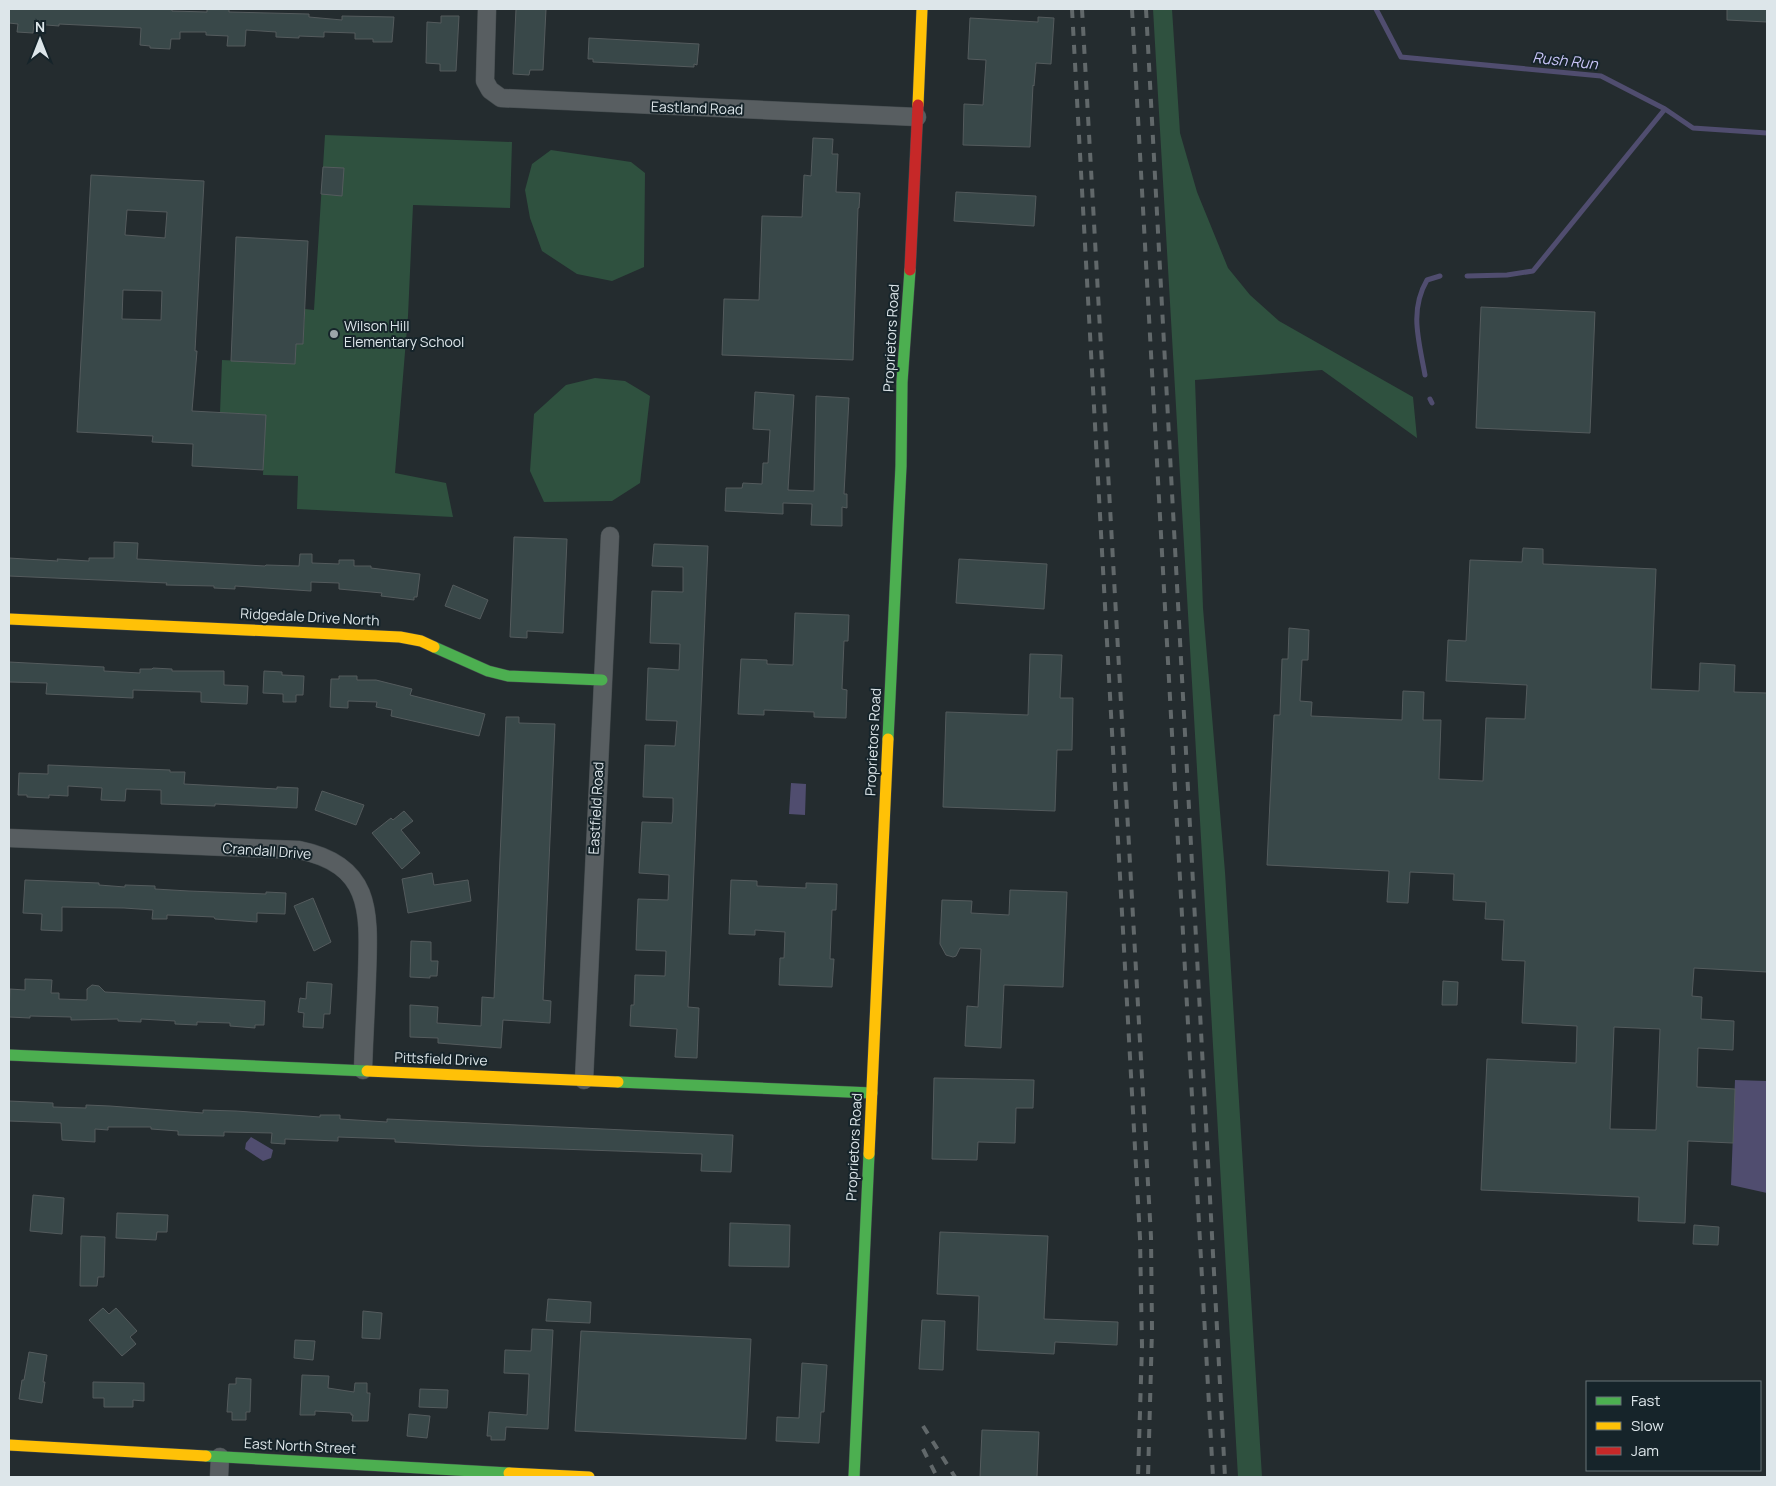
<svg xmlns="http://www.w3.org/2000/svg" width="1776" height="1486" viewBox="0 0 1776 1486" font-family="Manrope,sans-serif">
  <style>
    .green { fill: #2f513f }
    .water { fill: #504d6f }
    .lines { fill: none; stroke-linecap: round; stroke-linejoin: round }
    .stream { stroke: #504d6f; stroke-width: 5 }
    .building { fill: #394849; stroke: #545b5d; fill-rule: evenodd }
    .street-casing { stroke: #434a4d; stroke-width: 19 }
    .fast-casing { stroke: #434a4d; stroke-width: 12 }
    .slow-casing { stroke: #434a4d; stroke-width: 12 }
    .jam-casing { stroke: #434a4d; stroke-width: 12 }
    .street { stroke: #585e61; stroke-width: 18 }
    .fast { stroke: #4caf50; stroke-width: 11 }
    .slow { stroke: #ffc107; stroke-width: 11 }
    .jam { stroke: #c62828; stroke-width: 11 }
    .rail { stroke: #61686a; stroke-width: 4; stroke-dasharray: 9 9; stroke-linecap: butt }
    .poi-dot { fill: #9ca5a9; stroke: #16242a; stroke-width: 2 }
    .labels { text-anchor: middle; stroke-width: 4; stroke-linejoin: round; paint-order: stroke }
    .street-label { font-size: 14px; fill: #dde6ea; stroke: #16242a }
    .poi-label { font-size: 14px; fill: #dde6ea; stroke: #16242a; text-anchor: start }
    .water-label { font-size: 15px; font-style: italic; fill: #ccc7fb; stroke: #16242a }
  </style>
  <rect width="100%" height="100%" fill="#242c2f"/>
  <path class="green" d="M1153,9H1172L1180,133L1197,192L1228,268L1250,295L1279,321L1413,397L1417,438L1322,370L1195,380L1203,608L1225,872L1262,1477H1238Z
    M325,135L512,142L510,208L413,205L408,316L395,473L446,483L453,517L297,509L298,476L263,475L265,415L220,413L222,360L295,364L296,344H303L305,309L314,310Z
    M551,150L631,162L645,173L644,267L612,281L577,274L542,251L530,218L525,190L532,164Z
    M595,378L625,381L650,396L640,483L612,501L544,502L530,471L534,414L566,385Z"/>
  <path class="water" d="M791,783L806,784L805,815L789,814Z
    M1735,1080L1767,1081V1193L1731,1185Z
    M251,1137L273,1150L271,1158L263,1161L245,1149L246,1143Z"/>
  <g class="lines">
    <path class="stream" d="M1376,9L1401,57L1601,76L1665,109L1693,128L1767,133
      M1467,276L1507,275L1533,271L1665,109
      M1425,375C1419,341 1409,311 1427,280L1440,276
      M1430,399L1432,403"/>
  </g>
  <path class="building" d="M9,9H172V11L207,12V9H229V12L309,14V17L342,20V16L394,17L392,42H373V39H355V33L324,32V37L299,36V38L276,37V32L246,30L245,46H227L228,36L206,35V32H180V39H171L170,49L150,48V46L140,45L141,28L59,24V26L34,24L33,33L17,32L18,24L9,23Z
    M516,9H546L543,70H530L529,75L513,74Z
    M1727,9H1767V22L1727,20Z
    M441,16H459L456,71H440V64L426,63L427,22L441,23Z
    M1038,17L1054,18L1051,64L1036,63L1034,86L1033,85L1030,147L963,145L964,104L983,105L986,60L968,59L970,18L1038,22Z
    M589,38L699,44L697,65L694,64V67L593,62V59H588Z
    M813,138L833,139L832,154H838L836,192L860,193L859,208H858L853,360L722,355L724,299L759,300L762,216L802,217L804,175L811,176Z
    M323,167L344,168L342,196L321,194Z
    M91,175L204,181L195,351H197L192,411L266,415L263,470L192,466L193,444L152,442L153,436L77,432ZM127,210L167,212L165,238L125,235ZM123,290L162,291L161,320L122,319Z
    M956,192L1036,196L1034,226L954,221Z
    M236,237L308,241L303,344H296L295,364L231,361Z
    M1481,307L1595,312L1590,433L1476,428Z
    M755,392L794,395L788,490L814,491L816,396L849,398L844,494H847V508L842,507V526L811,525L812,504L783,503V514L725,511L726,488H742L743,483L762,484L763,463H768L770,430L753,429Z
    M514,537L567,539L563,633L527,631V638L510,637Z
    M114,542L138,543L137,559L265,566L266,565L299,566L300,554H312V563L339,564V560H354V566H371V568L420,574L417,597H414V600L381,596L382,593L339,589V583L311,582V591L235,586V589L214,588V586L166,585L167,583L9,576V558L58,561L57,559L89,561V558H114Z
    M654,544L708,546L688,1007L699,1008L697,1058L675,1057L677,1029L630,1026L631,1005H634L635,975L665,976L666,951L636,950L637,921L638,899L668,900L669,875L639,873L642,822L672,823L673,811V798L643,797L645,745L675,746L677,721L646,720L648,668L679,670L680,644L650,643L652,591L683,592V567L652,566Z
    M1523,548L1543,549V564L1656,569L1651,689L1699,691L1700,663L1735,665L1734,692L1767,693V972L1694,968L1692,996L1702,997L1701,1019L1734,1021L1733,1050L1698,1048L1697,1087L1735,1089L1733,1143L1688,1141L1685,1223L1638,1221L1639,1197L1481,1190L1487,1059L1576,1063L1577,1026L1522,1023L1525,961L1502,960L1504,920L1485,919L1486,902L1453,900L1454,874L1410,872L1408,903L1387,902L1389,871L1267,865L1274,715H1280L1282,659H1288L1289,628L1309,630L1308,660H1302L1300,701L1312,702L1311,716L1402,720L1403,691L1424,692L1423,720H1441L1439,779L1483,781L1486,718L1525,719L1527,685L1446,681L1448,640L1466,641L1470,560L1522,562ZM1614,1027L1660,1029L1656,1130L1610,1129Z
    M959,559L1047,564L1044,609L956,603Z
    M453,585L488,600L480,619L445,606Z
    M795,613L849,615L848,641H844L842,689L847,690L846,718L814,717V712L764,710V715L738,714L741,659L767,660V664L793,665Z
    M1030,654L1062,655L1060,698H1073L1072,750H1057L1055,811L943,807L946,712L1028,715Z
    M9,662L104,667V671L140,673V669H152L153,668L172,669V671H224V685L248,686L247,704L201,702V692L133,690V698L46,694L47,683L9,682Z
    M264,671L282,672V675L304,676L303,695H296V702H283V694L263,693Z
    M339,676H357V680H376L412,689L410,695L485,714L479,736L391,716L392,710L376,707L377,702L348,701V708L330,707L331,679H339Z
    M506,717H519V723L555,724L543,1000L551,1001L550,1023L503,1020L501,1048L438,1043V1038L410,1037V1005L438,1007L437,1023L481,1026L482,997L494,998Z
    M48,765L170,770V772H185L184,784L277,789V787L298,788L297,808L215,804V806L161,804V790L126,789L125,801L101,800L102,788L68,786V796L49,795V798L27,797V795H18L19,773L48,774Z
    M322,791L364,805L356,825L315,810Z
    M404,811L413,821L401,830L420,853L402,869L372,833L391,818L393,820Z
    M432,873L434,885L468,880L471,901L408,913L402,879Z
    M25,880L99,883V885L125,887V885L155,886V889L189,891L266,894V892L286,893L285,914L257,913V922L215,919L214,917L167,915V919H152L153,910L124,908L62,907V931L41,930L42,914L23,913Z
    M731,880L757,881V886L806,888V883L837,884L836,910H832L830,959H834L832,987L779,985L780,958H784L785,932L755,930V935L729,934Z
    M1010,890L1067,892L1063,987L1004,985L1001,1048L965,1046L967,1006L978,1007L981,949L960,948L956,956L953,957L946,955L940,944L942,900L972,901L971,913L1009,915Z
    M313,898L331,942L314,951L294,906Z
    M411,941L431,942V961H438L437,976H430V978L410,977Z
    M25,979L52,980L51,993H59V999L87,1000V989L92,985L99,986L105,992L265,1001L264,1025H255V1028L230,1026V1023L197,1022V1025L175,1024V1021L141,1019V1022L118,1021V1019L71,1020V1017L30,1016V1018L9,1017L10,989L25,990Z
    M1443,981L1458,982L1457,1005H1442Z
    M307,982L332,984L330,1014H324L323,1028L303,1027L304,1013L298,1012L300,998L306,999Z
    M934,1078L1034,1080L1033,1108H1016L1015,1143L978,1142L977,1160L932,1159Z
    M9,1101L53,1103V1107L86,1108V1105L110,1106L203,1113V1110L236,1111L320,1117V1115H340V1119L387,1122V1119L733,1135L731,1172L701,1171L702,1154L473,1146L395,1142V1139L338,1137V1141L285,1139V1144L271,1143L272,1133L224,1132V1136L178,1135V1131L151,1129V1127H108V1130L95,1129V1142L62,1140L61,1123L9,1121Z
    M33,1195L64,1198L62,1234L30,1231Z
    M117,1213L168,1215L167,1232H157L156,1240L116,1238Z
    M730,1223L790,1225L789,1267L729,1266Z
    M1694,1225L1719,1227L1718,1245L1693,1244Z
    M940,1232L1048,1236L1044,1319L1118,1322L1117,1345L1055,1342L1054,1354L977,1350L979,1296L937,1294Z
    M81,1236L105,1237L104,1277H98L97,1286H80Z
    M548,1299L591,1302L590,1323L546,1321Z
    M103,1308L109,1314L116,1308L137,1331L130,1337L136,1344L122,1356L89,1320Z
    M363,1311L382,1313L380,1339L362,1338Z
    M922,1320L945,1321L943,1370L919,1369Z
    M532,1329L553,1330L548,1429L506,1427L505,1440H491V1436H487L489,1412L527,1415L529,1374L504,1373L505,1350L531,1351Z
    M581,1331L751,1339L746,1439L575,1431Z
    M295,1340L315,1341L313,1360L294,1358Z
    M29,1352L47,1355L43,1382H45L42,1403L19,1399L22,1380H24Z
    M802,1363L827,1365L824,1412H821L819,1443L776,1441L777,1417L799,1418Z
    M302,1375L329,1376L328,1388L354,1392L355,1383H367V1393H370L368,1421H352L353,1415H351V1413L315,1411V1415H300Z
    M236,1378L251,1379L250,1412H246V1420H232V1412H227L229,1384H236Z
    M93,1382L144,1383V1401L133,1400V1407H104V1398H93Z
    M420,1389L448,1390L447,1408L419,1407Z
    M409,1414L430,1416L427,1438L407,1436Z
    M982,1430L1039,1432L1037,1477H980Z"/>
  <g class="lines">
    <g class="street-casing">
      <path id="street" d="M487,9L485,81L490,90L501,98L917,117
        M9,838L299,850C373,865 369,913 367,975C366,1006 364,1038 363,1070
        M584,1080L610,536
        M219,1477L220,1457"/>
    </g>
    <g class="fast-casing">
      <path id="fast" d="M434,647L488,671L508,676L602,680
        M888,739L901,466L902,382L910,270
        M9,1055L367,1071
        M618,1082L872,1093
        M206,1456L509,1473
        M854,1477L869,1154"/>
    </g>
    <g class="slow-casing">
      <path id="slow" d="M918,105L922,9
        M9,619L400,637L421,641L434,647
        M367,1071L618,1082
        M869,1154L888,739
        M9,1445L206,1456
        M509,1473L589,1477"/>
    </g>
    <g class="jam-casing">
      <path id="jam" d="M910,270L918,105"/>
    </g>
    <use href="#street" class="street"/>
    <use href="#fast" class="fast"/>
    <use href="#slow" class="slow"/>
    <use href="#jam" class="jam"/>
    <path class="rail" d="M1072,9L1140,1238L1142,1346L1138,1477
      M1082,9L1151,1237L1152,1330L1148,1477
      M1132,9L1213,1477
      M1146,9L1225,1477
      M923,1426L955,1477
      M923,1449L937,1477"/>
  </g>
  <circle class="poi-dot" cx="334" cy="334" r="5"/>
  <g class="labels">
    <g class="street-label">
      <text transform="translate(697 108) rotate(2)" y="5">Eastland Road</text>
      <text transform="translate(891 338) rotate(-87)" y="5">Proprietors Road</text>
      <text transform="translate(310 617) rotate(3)" y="5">Ridgedale Drive North</text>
      <text transform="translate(873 742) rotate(-87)" y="5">Proprietors Road</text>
      <text transform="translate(596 808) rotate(-87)" y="5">Eastfield Road</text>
      <text transform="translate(267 851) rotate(4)" y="5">Crandall Drive</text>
      <text transform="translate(441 1059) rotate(2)" y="5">Pittsfield Drive</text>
      <text transform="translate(854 1147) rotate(-87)" y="5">Proprietors Road</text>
      <text transform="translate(300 1446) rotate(3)" y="5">East North Street</text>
    </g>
    <g class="poi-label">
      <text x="344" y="331">Wilson Hill<tspan x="344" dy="16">Elementary School</tspan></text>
    </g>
    <g class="water-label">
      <text transform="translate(1565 61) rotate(6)" y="5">Rush Run</text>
    </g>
  </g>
  <rect width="1776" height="1486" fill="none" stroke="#dde6ea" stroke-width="20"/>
  <rect x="1586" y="1381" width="175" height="90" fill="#16242a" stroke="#667277"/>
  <rect x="1596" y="1397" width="25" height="8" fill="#4caf50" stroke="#667277"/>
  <text x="1631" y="1406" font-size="15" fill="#dde6ea">Fast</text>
  <rect x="1596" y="1422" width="25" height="8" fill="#ffc107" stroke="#667277"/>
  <text x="1631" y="1431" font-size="15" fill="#dde6ea">Slow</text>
  <rect x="1596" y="1447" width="25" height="8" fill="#c62828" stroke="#667277"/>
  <text x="1631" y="1456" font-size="15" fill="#dde6ea">Jam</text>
  <g transform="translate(40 40)" stroke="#16242a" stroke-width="4" paint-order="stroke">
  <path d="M0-4L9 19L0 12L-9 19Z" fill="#dde6ea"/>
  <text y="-8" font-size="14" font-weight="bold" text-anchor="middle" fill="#dde6ea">N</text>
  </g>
</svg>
